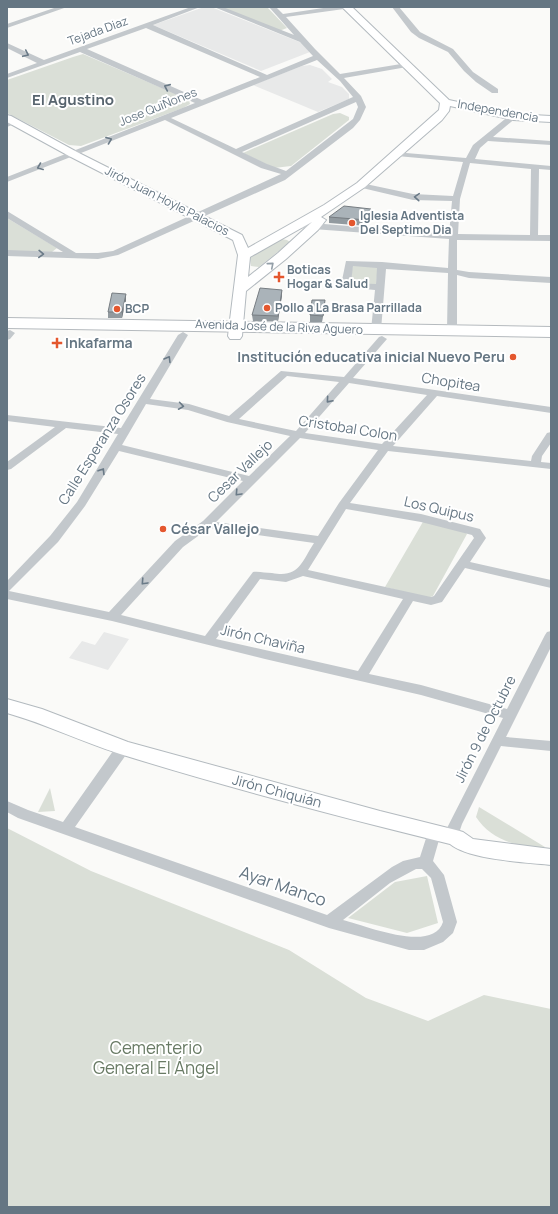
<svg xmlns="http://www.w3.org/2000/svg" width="558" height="1214" viewBox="0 0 558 1214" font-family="Manrope,sans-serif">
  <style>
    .built { fill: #e8e9e9 }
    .green { fill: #dadfd7 }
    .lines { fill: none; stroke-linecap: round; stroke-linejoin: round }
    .secondary-casing { stroke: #b3babf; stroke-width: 2 }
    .primary-casing { stroke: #b5babe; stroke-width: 2 }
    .street { fill: #c3c8cc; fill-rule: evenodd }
    .secondary { fill: #fff; fill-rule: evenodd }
    .primary { fill: #fff; fill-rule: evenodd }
    .wall { fill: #929a9f }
    .shaded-wall { fill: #777d82 }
    .building { fill: #aab3b9; stroke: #777d82 }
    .oneway { stroke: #6a7a87 }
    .oneway2 { stroke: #939fa8 }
    .poi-dot { fill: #e4572e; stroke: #fff; stroke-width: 1.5 }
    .labels { text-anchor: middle; stroke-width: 4; stroke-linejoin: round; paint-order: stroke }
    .far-street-label { font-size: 12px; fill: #657683; stroke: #fff }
    .far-poi-label { font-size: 12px; font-weight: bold; fill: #657683; stroke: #fff; text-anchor: start }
    .poi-label { font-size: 14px; font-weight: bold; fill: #657683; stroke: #fff; text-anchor: start }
    .street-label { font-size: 14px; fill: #657683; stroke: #fff }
    .far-district-label { font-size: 15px; font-weight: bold; fill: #57646e; stroke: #fff }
    .near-street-label { font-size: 17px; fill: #657683; stroke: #fff }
    .near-park-label { font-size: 17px; fill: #687a64; stroke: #fff }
  </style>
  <rect width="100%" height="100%" fill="#fafaf8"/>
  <path class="built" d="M204,7H211L302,43L310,52L261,71L153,25Z
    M310,65L322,69L332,79L328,82L342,87L349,94V99L318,112L253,85L302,66Z
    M104,632L129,639L108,670L69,658L82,641L95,645Z"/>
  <path class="green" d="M220,7H267L287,28L279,31Z
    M83,54L185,98L189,100L190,104L183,108L81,146L69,145L7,113V80L73,57Z
    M340,113L349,117V120L291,166L274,168L243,153L333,114Z
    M7,218L57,248L52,252L7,251Z
    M281,239L287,240L290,242L259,267L251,266L250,257Z
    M353,264L378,266L376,285L350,283Z
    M424,520L463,529L467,534L433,596L428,598L385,587Z
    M50,788L55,811L38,812Z
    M479,807L545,847C518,848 491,840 476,817Z
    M7,828L91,871L289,950L366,998L428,1021L484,995L551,1009V1207H7Z
    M427,876L438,923L407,933L348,918L395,882Z"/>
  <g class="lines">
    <g class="secondary-casing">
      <path id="secondary" d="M342,7H352L449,100L513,114L551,116V122L513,120L450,106L449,111L442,120L365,187L321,217L326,220L318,230L286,259L246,291L242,336L240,339H230L228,336L238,255L233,240L69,156L7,122V115L11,116L77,152L242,235L248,248L324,205L357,183L439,110L440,103ZM312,222L278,253L248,277L250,257Z
        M7,699L42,709L128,742L380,811L456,830L463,832L473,839L551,849V865C524,862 470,860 450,844C340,817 229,788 120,754C82,742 46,724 7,713Z"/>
    </g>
    <g class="primary-casing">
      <path id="primary" d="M7,318L551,327V337L7,328Z"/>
    </g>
    <path class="street" d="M57,7H67L7,28V24Z
      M191,7H200L153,25L267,75L313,56L300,42L214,7H223L294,35L269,7H276L283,14L330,7H347L344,9L286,17L315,49L340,74L407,63L411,65L407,67L344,78L361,96L366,107L360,120L353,128L285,180L118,255L98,259L7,256V250L63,252L7,218V211L76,253H98L113,251L281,174L261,168L165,120L7,182V177L195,103L80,52L7,78V74L37,63L7,48V43L44,60ZM146,28L260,77L202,100L87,49ZM317,60L340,81L353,97L236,149L171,118ZM356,102L358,107L353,119L286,171L267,164L242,152Z
      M392,7H399L420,32L453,49L473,72L498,89V93H492L476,82L464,71L448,52L419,38L411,32Z
      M510,115H516L517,117L493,137L551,141V145L488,141L480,148L475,159L551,166V170L539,169L538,235H551V241L457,240V270L469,272L551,277V283L469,278L457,275V330L452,333L447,330L448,273L386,269L381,330L379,332H373L371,330L375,290L343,287L341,285L346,261L382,262L448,268L449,239L299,228L295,225L299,222L449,234L452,201L413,200L358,187L357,185L361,183L413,194L453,196L463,162L397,156L393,154L394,152L466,158L473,145ZM470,163L531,169L530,235L458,234L460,199ZM353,266L377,268L376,284L351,283Z
      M15,120L19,122L7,127V122Z
      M10,330L15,333L10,339L7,340V331Z
      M183,332L188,335L150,399L189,404L229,416L281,371L344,377L379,337L382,336L387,339L353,378L551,407V413L437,396L393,446L531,461L532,456L547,433L551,432V443L542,456L541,462L551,463V469L388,451L350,503L421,514L480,529L486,538L470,562L551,580V588L465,568L442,602L431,605L413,601L369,674L421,685L507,709L545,635L547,632L551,631V647L506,737L551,741V751L501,746L462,824L460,830L463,838L461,842L456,844L451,842L446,830L503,718L421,695L265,659L112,621L7,599V581L50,536L77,502L118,434L66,428L11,469L7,470V462L55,427L7,421V415L121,428L178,335ZM287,376L339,382L296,431L239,419ZM349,383L427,395L382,444L305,433ZM146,404L188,410L227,422L290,436L249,476L122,445ZM300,438L378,450L339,503L318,536L216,522ZM119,451L243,481L203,521L175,541L109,612L9,591L58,542L85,506ZM346,509L421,522L472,535L474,538L434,596L431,597L308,570ZM209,528L314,543C301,563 299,578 272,573C265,573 259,571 253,572L205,636L121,615L183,547ZM303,576L403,599L358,671L216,639L260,579L286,582Z
      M123,743L128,744L130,748L128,752L75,827L327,915L392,867L403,861L420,857L429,829L434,827L439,829L441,833L433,861L444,875L457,922L453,933L443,942L424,950H409L329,928L18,818L7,812V801L28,810L63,822L118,744ZM416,869H422L431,878L443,922C433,954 364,925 343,920L390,883Z"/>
    <use href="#secondary" class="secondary"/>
    <use href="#primary" class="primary"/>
  </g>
  <path class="wall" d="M371,209V214L367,226L329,223V217Z
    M282,290V295L278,321H253L252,315Z
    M126,294V300L122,318H108V312Z
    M325,306L322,322H310V315Z"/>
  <path class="shaded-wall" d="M371,209V214L367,226V220Z
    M282,290V295L278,321V316Z
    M126,294V300L122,318V312Z
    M325,300V306L322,322L323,316Z"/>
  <path class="building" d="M344,206L371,209L367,220L329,217Z
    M260,288L282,290L278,316L252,315Z
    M112,293L126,294L122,312H108Z
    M312,300H325L323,316L310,315Z"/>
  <defs><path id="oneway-chevron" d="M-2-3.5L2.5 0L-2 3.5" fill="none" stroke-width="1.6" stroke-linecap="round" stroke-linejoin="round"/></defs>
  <g class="oneway">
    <use href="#oneway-chevron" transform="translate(26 54) rotate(25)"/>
    <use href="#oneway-chevron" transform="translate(167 87) rotate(-156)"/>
    <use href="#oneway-chevron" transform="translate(109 140) rotate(-21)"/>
    <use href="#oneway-chevron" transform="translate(40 167) rotate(158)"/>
    <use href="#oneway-chevron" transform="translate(417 197) rotate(-176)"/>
    <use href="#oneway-chevron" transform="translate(41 254) rotate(2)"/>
    <use href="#oneway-chevron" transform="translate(168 359) rotate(-59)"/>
    <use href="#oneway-chevron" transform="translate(329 400) rotate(131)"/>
    <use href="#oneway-chevron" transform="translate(181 406) rotate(8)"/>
    <use href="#oneway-chevron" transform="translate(102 471) rotate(-58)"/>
    <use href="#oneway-chevron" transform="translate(238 493) rotate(133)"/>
    <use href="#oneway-chevron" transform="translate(144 582) rotate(133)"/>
  </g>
  <use class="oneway2" href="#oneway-chevron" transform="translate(271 265) rotate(-40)"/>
  <g class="poi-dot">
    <circle cx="352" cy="223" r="4"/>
    <path d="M277 271h4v4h4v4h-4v4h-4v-4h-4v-4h4z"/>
    <circle cx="267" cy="308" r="4"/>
    <circle cx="117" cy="309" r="4"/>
    <path d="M55 337h4v4h4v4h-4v4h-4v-4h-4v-4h4z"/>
    <circle cx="513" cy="357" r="4"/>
    <circle cx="163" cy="529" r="4"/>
  </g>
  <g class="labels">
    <g class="far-street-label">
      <text transform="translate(98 31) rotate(-20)" y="4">Tejada Diaz</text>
      <text transform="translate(158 107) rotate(-22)" y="4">Jose QuiÑones</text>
      <text transform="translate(498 111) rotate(10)" y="4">Independencia</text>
      <text transform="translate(167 201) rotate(27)" y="4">Jirón Juan Hoyle Palacios</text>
      <text transform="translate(279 327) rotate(2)" y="4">Avenida José de la Riva Aguero</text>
    </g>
    <g class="far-poi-label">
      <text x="360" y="220">Iglesia Adventista<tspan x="360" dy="14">Del Septimo Dia</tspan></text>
      <text x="287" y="274">Boticas<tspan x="287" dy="14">Hogar &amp; Salud</tspan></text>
      <text x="275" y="312">Pollo a La Brasa Parrillada</text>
      <text x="125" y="313">BCP</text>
    </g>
    <g class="poi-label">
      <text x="65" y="348">Inkafarma</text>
      <text x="505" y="362" text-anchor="end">Institución educativa inicial Nuevo Peru</text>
      <text x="171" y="534">César Vallejo</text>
    </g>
    <g class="street-label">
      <text transform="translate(451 382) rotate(9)" y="5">Chopitea</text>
      <text transform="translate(348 428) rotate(9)" y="5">Cristobal Colon</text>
      <text transform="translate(102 439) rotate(-58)" y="5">Calle Esperanza Osores</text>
      <text transform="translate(240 471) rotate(-44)" y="5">Cesar Vallejo</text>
      <text transform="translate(439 509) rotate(13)" y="5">Los Quipus</text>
      <text transform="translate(263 639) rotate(13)" y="5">Jirón Chaviña</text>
      <text transform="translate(485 729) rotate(-63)" y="5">Jirón 9 de Octubre</text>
      <text transform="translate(277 791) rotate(15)" y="5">Jirón Chiquián</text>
    </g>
    <g class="far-district-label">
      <text x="73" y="105">El Agustino</text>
    </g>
    <g class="near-street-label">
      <text transform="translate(283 886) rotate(19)" y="6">Ayar Manco</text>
    </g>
    <g class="near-park-label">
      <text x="156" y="1054">Cementerio<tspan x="156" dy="20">General El Ángel</tspan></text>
    </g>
  </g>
  <rect width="558" height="1214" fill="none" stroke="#657683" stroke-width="16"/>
</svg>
